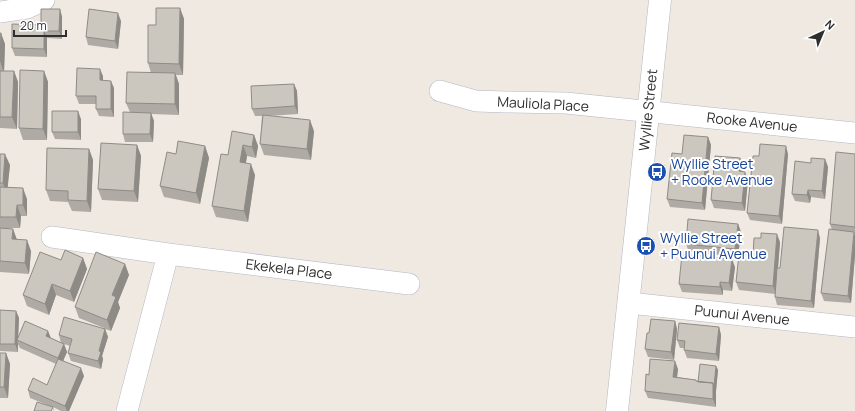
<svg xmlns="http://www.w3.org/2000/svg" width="855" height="411" viewBox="0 0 855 411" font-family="Manrope,sans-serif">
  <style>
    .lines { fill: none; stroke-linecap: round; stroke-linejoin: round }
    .minor-casing { stroke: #b4b7c1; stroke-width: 22 }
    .tertiary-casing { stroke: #b4b7c1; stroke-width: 23 }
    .minor { stroke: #fff; stroke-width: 21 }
    .tertiary { stroke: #fff; stroke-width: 22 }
    .wall { fill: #afaba4 }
    .shaded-wall { fill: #8e8b86 }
    .building { fill: #cbc7bf; stroke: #8e8b86 }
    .labels { text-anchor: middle; stroke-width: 4; stroke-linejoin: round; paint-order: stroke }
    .street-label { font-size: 14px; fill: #2e2e2e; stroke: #fff }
    .transit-label { font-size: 14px; fill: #164399; stroke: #fff; text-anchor: start }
  </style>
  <rect width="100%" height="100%" fill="#efe9e1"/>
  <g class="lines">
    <g class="minor-casing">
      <path id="minor" d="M0,12L27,8L44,0
        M440,91L476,101L506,102L566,103L855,133
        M52,237L168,254L409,284
        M629,303L855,327
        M127,411L168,254"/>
    </g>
    <g class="tertiary-casing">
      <path id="tertiary" d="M617,411L660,0"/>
    </g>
    <use href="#minor" class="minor"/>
    <use href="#tertiary" class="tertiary"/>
  </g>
  <path class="wall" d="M180,8L184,19L183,75H176L179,84V115L151,114L154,121L153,142H125L123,134L130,112L126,103L151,73L148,63L156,25Z
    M60,9L62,17V39L47,38V57L15,56L12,48Z
    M121,21L118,49L88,45L86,37Z
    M0,33L5,44L4,71H14L18,82L17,129L0,128Z
    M44,71L48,82L47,140H23L19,128Z
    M103,76V80L114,88V117L99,116L96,109V104H79L76,96Z
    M294,84L297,91L298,114L268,116L314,131L311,160L264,155L260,144L262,116H255L252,109Z
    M81,119V140L55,139L52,132Z
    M254,135L258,146L256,158L247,156L246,163L255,175L248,222L216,217L212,206L228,155Z
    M708,137L711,145L705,210L670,207L667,199L682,154Z
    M137,145L141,156L138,202L102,200L98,189Z
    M205,146L209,158L200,204L164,197L160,186L176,154Z
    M89,149L93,160L91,212L72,211L68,202L50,201L46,190Z
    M0,154L10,165L7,187L27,199V216H21L20,228H0Z
    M788,154L782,224L750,220L747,213L759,156Z
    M855,154V234H854L855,236V255L851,303L824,301L821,293L832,230L830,224Z
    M740,158L743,166L742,171L748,180L745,211L714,208L711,200Z
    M825,159L828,167L825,199L811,197L810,203L795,201L792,194L811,163Z
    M738,224L741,232L738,257L689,252L686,244Z
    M0,228L13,229L17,240L31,251L29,274L0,272Z
    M820,238L814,308L777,305L775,297V294L739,290L736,282L753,255L780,242L778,268H780Z
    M83,258L87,269L74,302L56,295L49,315L27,306L23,295L61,260Z
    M125,264L129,275L118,302L120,308L111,331L105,329L108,337L102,356L103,359L101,369L71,361L68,353L70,346L64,344L67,352L63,360L84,376L69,411H61L53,407L54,411L50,406L30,398L28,390L47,385L56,364L20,348L18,344V352L0,351V310L16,311L19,318L18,336L48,331L51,338L61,343L59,335L104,328L79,318L75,307Z
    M735,267L732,291L723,290V295L682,292L679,284Z
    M675,321L677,329L674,360L648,357L645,349L649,333Z
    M719,327L721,335L719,361L687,358L684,350L685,348H680L677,340Z
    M0,353H6L10,364L8,398H0Z
    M716,366L718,370L716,391V407L648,398L645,391L649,375L678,369L677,377L696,380L698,382Z"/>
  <path class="shaded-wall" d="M180,8L184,19L183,75L179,64Z
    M60,9L62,17V39L59,31Z
    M118,13L121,21L118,49L115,41Z
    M44,31L47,38V57L44,49Z
    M1,33L5,44L4,73L0,61Z
    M100,69L103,76V88L100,80Z
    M14,71L18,82L17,129L12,117Z
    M44,71L48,82L47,140L43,129Z
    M175,73L179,84V115L175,104Z
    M111,81L114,88V117L111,109Z
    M294,84L297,91L298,114L295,106Z
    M78,111L81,119V140L78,132Z
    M151,113L154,121L153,142L150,134Z
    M310,120L314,131L311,160L307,149Z
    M254,135L258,146L256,158L252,147Z
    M708,137L711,145L705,210L702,203Z
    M137,145L141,156L138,202L134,191Z
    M243,145L247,156L244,173L240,162Z
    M205,146L209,158L200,204L196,193Z
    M786,146L788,154L782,224L779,216Z
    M89,149L93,160L91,212L87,201Z
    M5,154L10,165L7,194L3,183Z
    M740,158L743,166L742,179L739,171Z
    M825,159L828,167L825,199L822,191Z
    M251,164L255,175L248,222L244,211Z
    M745,172L748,180L745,211L742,203Z
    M23,188L27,199V216L23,205Z
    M808,190L811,197L810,203L807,195Z
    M17,205L21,216L20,228L16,217Z
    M738,224L741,232L738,257L735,249Z
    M13,229L17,240L12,239Z
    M818,230L820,238L814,308L811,301Z
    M854,232L855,236V255L851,303L848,296Z
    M777,234L780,242L776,294L773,286Z
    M27,240L31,251L29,274L25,263Z
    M83,258L87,269L74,302L70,291Z
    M732,259L735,267L732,291L729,283Z
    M125,264L129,275L118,302L120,308L111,331L107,320L112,295Z
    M720,282L723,290V295L720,287Z
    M52,284L56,295L49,315L45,304Z
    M16,311L19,318L18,341L17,340L18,344V352L15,344Z
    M675,321L677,329L674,360L671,352Z
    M719,327L721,335L719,361L716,354Z
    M105,329L108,337L102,356L103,359L101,369L98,361L99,351Z
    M48,331L51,339L46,336Z
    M64,344L67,352L61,366L58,358Z
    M6,353L10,364L8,398L4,387Z
    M675,361L678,369L676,385L673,377Z
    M716,366L718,370L716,391V407L713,399V383Z
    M81,368L84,376L69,411H67L65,406Z"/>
  <path class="building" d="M156,8H180L179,64L148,63V25H156Z
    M41,9H60L59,31H44V49L12,48V24L41,25Z
    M89,9L118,13L115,41L86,37Z
    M0,33H1L0,61Z
    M77,68L100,69V80L111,81V109H96V96H76Z
    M20,70L44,71L43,129L19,128Z
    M0,71H14L12,117H0Z
    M127,72L175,73V104L126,103Z
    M294,84L295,106L252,109L251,86Z
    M52,111H78V132H52Z
    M123,112L151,113L150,134H123Z
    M263,115L310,120L307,149L260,144Z
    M232,131L254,135L252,147L243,145L240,162L251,164L244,211L212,206L221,154L228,155Z
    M684,135L708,137L702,203L667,199L672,153L682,154Z
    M178,141L205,146L196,193L160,186L167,152L176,154Z
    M101,143L137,145L134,191L98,189Z
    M760,144L786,146L779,216L747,213L753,156H759Z
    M47,148L89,149L87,201L68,200V191L46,190Z
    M836,152L855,154V227L830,224Z
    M0,154H5L3,183H0Z
    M715,156L740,158L739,171L745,172L742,203L711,200Z
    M811,158L825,159L822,191L808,190L807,195L792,194L795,161L811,163Z
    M0,187L23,188V205H17L16,217H0Z
    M688,219L738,224L735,249L686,244Z
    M784,227L818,230L811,301L775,297L777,268H780Z
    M0,228L13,229L12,239L27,240L25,263L0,261Z
    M829,229L854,232L848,296L821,293Z
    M761,233L777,234L773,286L736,282L739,254L753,255L754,238H761Z
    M65,250L83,258L70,291L52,284L45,304L23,295L40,252L61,260Z
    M96,252L125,264L112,295L116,297L107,320L75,307Z
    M682,254L732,259L729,283L720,282V287L679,284Z
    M0,310L16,311L15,344H0Z
    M64,317L105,329L99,351L101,352L98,361L68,353L72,339L59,335Z
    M651,319L675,321L671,352L645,349L647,333H649Z
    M25,321L48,331L46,336L64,344L58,358L17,340Z
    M679,323L719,327L716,354L684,350L685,341L677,340Z
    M0,353H6L4,387H0Z
    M58,359L81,368L65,406L28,390L33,378L47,385Z
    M650,359L675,361L673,377L696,380V381L713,383V399L645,391L646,374L649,375Z
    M700,364L716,366L714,387L713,383L698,382Z
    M37,402L53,407L51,411H34Z"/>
  <defs>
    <g id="bus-disc" transform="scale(1)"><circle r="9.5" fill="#1a4fb4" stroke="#fff"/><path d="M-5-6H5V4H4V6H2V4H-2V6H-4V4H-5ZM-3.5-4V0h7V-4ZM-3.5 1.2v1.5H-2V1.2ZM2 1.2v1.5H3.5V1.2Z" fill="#fff"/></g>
  </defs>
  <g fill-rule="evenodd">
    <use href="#bus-disc" x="657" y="172"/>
    <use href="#bus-disc" x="646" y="246"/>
  </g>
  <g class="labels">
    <g class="street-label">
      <text transform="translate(543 104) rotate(3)" y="5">Mauliola Place</text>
      <text transform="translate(648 110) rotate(-84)" y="5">Wyllie Street</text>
      <text transform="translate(752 122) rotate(6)" y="5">Rooke Avenue</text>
      <text transform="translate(289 269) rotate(7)" y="5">Ekekela Place</text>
      <text transform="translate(742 315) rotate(6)" y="5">Puunui Avenue</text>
    </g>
    <g class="transit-label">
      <text x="671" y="169">Wyllie Street<tspan x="671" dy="16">+ Rooke Avenue</tspan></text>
      <text x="660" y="243">Wyllie Street<tspan x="660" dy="16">+ Puunui Avenue</tspan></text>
    </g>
  </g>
  <g transform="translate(823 32) rotate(44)" stroke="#ffffff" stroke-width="3" paint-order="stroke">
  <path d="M0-3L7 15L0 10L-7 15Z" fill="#2e2e2e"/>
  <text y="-6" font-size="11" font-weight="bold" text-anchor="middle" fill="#2e2e2e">N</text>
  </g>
  <path d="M14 30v6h52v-6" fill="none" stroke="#2e2e2e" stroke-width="2"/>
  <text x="20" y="30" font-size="12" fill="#2e2e2e" stroke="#ffffff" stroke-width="3" paint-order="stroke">20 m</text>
</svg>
